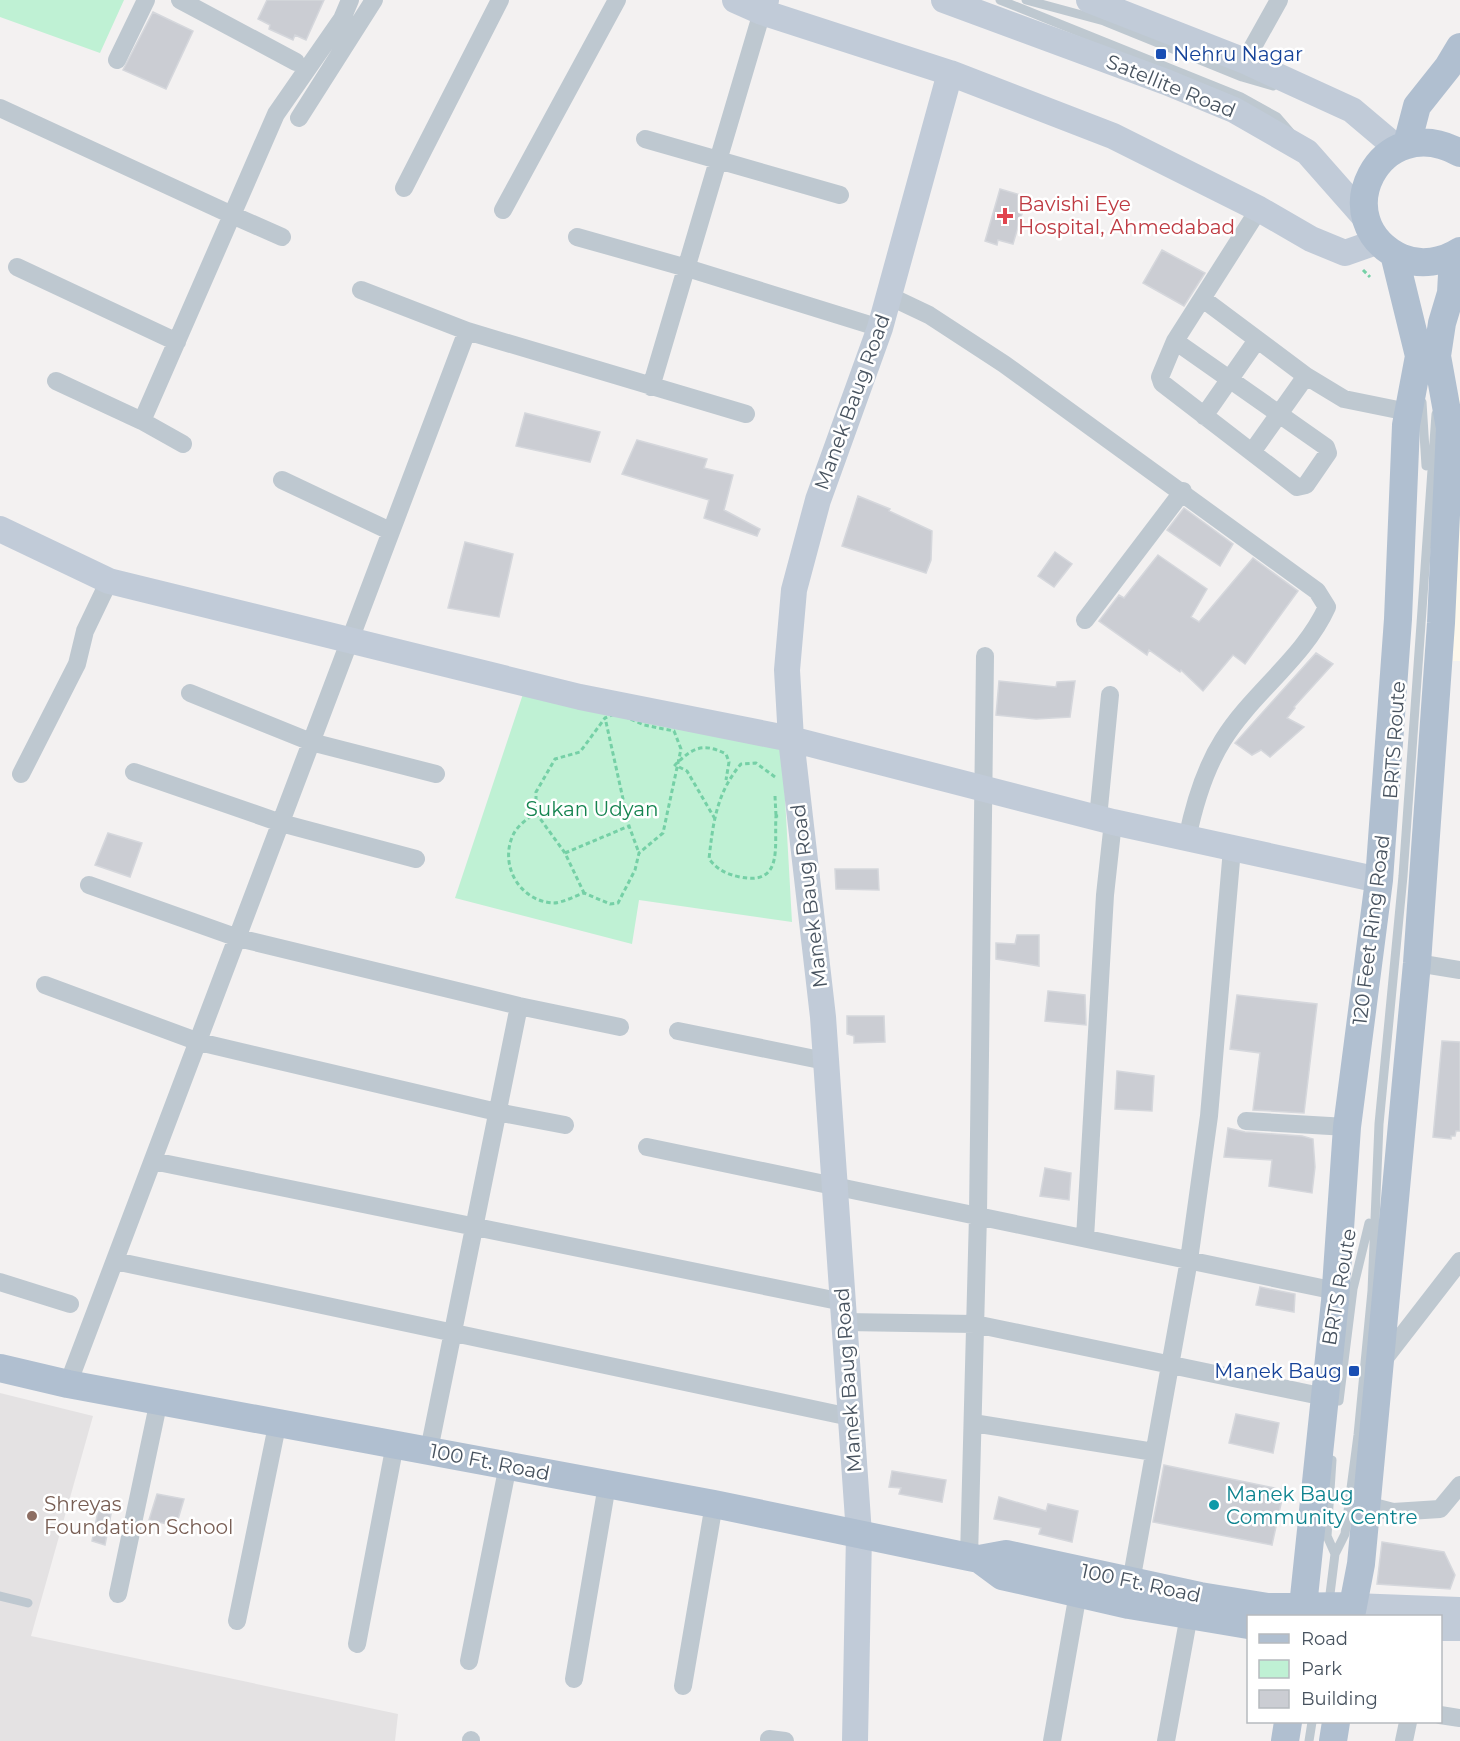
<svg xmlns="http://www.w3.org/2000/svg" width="1460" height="1741" viewBox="0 0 1460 1741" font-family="Montserrat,sans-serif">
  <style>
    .commercial { fill: #fdf8eb }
    .education { fill: #e4e2e3 }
    .green { fill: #bff1d4 }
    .building { fill: #cbcdd3; stroke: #d5d7dc; stroke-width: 1.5 }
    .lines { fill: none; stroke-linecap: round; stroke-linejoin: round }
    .path { stroke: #75d0a6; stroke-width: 3; stroke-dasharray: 4.5 3; stroke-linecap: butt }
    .lane { stroke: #bec8d0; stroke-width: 9 }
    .street { stroke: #bec8d0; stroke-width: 18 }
    .secondary { stroke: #c1cbd8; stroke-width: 26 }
    .primary { stroke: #b0bfd0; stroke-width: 28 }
    .transit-dot { fill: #1a4fb4; stroke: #fff; stroke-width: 2 }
    .health-dot { fill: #e0444e; stroke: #fff; stroke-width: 2 }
    .culture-dot { fill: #0f9aa8; stroke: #fff; stroke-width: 2 }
    .education-dot { fill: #8d6e63; stroke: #fff; stroke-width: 2 }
    .labels { text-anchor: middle; stroke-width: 5; stroke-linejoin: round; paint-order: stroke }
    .transit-label { font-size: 20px; fill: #164399; stroke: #fff; text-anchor: start }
    .street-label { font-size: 20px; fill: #48535f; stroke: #fff }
    .health-label { font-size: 20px; fill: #be3a42; stroke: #fff; text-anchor: start }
    .park-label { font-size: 20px; fill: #158450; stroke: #fff }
    .culture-label { font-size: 20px; fill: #0d838f; stroke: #fff; text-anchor: start }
    .education-label { font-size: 20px; fill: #785e54; stroke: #fff; text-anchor: start }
  </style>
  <rect width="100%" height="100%" fill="#f3f1f1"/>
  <path class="commercial" d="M1460,390V661H1453L1457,421Z"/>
  <path class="education" d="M0,1393L93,1416L31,1636L398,1714L395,1741H0Z"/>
  <path class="green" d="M0,0H124L100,53L0,17Z
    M524,691L782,745L792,922L639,900L632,944L455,898Z"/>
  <path class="building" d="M267,0H324L306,40L295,35L293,40L269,29L270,25L258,19Z
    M153,12L193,31L166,89L123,70Z
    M1000,189L1027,197L1013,244L998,240L997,245L985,241Z
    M1162,250L1205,273L1184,306L1143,283Z
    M525,413L600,432L590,462L516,446Z
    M637,440L707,459L704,468L733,475L724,510L760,529L757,536L704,518L709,500L622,474Z
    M858,496L890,509L889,511L932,531L931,560L926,573L842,546Z
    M1184,508L1233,544L1220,566L1167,530Z
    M465,542L513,554L499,617L448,608Z
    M1055,552L1072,564L1054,587L1038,576Z
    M1158,555L1207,589L1191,617L1199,622L1253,558L1298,591L1245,664L1233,655L1203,691L1181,670L1180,672L1149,650L1147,655L1099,621L1119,595L1124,598Z
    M1316,653L1333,664L1294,707L1295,708L1287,718L1304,727L1270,757L1261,750L1252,755L1235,743Z
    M999,681L1056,687L1057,682L1075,681L1070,717L1036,719L996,715Z
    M108,833L142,843L130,877L95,865Z
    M835,869H878L879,890L836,889Z
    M1017,935H1039V966L996,959V943L1015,944Z
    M1048,991L1085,995L1086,1025L1045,1021Z
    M1237,995L1317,1004L1304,1113L1253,1110L1260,1053L1230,1049Z
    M847,1016H884L885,1042L854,1043V1036L847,1034Z
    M1442,1041L1460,1042V1131H1456L1455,1136H1451V1139L1433,1137Z
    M1117,1071L1154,1076L1152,1111L1115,1109Z
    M1228,1128L1245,1132L1302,1136L1313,1139L1315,1167L1312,1193L1269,1186L1272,1160L1224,1157Z
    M1045,1168L1071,1173L1069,1200L1040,1196Z
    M1260,1287L1295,1294L1294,1312L1256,1305Z
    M1236,1414L1279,1423L1273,1453L1229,1443Z
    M1164,1465L1284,1490L1272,1545L1153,1522Z
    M892,1471L946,1480L942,1502L899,1494L901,1488L889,1487Z
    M157,1494L184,1499L176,1526L149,1520Z
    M999,1497L1046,1511L1048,1504L1078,1511L1072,1542L1039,1534L1041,1528L994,1519Z
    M98,1511L111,1514L105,1545L92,1541Z
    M1382,1542L1444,1552L1455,1575L1450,1589L1377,1584Z"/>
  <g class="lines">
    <path class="path" d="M1363,270L1370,277
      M617,713L644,725L674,731L681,749L663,833L639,853L635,870L618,903L610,904L584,893C575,896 562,903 553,903C520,901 499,866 513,835C517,826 528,818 536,813V792L555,759L580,752L605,718Z
      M606,722L629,826L639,853
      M775,777L756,763L741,764C717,792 713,822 709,859C718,870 726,874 740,877C784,886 774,846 776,816H779
      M775,796L776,816
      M536,813L565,853L584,893
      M715,819L687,771L675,765C692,748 703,742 726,754L729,762L726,780
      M565,853L629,826"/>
    <path class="lane" d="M1000,0L1241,97L1277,117L1290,132
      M1026,0L1104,21L1242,77L1273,86
      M1422,402L1426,466
      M1339,1401L1353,1289L1369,1223
      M1332,1460L1327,1536L1335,1554
      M0,1596L28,1603
      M1329,1602L1335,1554L1345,1534L1358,1435L1372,1291L1379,1124L1403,876L1436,414
      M1309,1741L1312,1722"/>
    <path class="street" d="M180,0L296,62
      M117,60L146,0
      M1245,61L1279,0
      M0,108L232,215L142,421L56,381
      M299,118L374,0
      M645,139L840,195
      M404,188L500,0
      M503,210L617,0
      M282,237L232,215L276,114L342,19L350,0
      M577,237L687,268L880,328
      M17,267L177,342
      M361,290L467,331
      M889,296L929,315L1004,364L1317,591L1327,607C1304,658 1252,693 1223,740C1204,770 1194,805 1187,839
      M1203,299L1306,376L1344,399L1408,412
      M1175,341L1326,447L1328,453L1306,485L1297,487L1162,383L1160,377L1175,341L1259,209
      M651,387L762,12
      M1204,416L1257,340
      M142,421L183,444
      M1252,452L1306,376
      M282,480L390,531
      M1085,620L1183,491
      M190,693L311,742L436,774
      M134,772L281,823L416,859
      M21,774L77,664L85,631L109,581
      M1098,818L1110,695
      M89,885L238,938L519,1006L620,1027
      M1417,963L1460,970
      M45,985L199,1042L497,1112L565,1125
      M678,1031L825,1061
      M1246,1121L1347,1127
      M647,1147L1336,1291
      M153,1161L843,1302
      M1085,1238L1105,895L1113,822
      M115,1261L850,1417
      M0,1282L70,1304
      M844,1322L975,1324L1325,1397
      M1381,1363L1460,1261
      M68,1384L467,331L746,414
      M973,1423L1154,1452
      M429,1450L519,1006
      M1366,1505L1393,1512L1440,1509L1460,1485
      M969,1557L978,1215L985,656
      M1131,1582L1189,1260L1209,1116L1232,849
      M118,1594L159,1400
      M237,1621L278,1421
      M357,1644L395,1444
      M469,1661L508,1465
      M574,1679L607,1485
      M683,1686L714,1504
      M1440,1715L1460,1718
      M769,1739L785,1741
      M471,1741V1740
      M1052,1741L1078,1593
      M1166,1741L1189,1615
      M1404,1741L1408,1722"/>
    <path class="secondary" d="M735,0L762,12
      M766,0L762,12L950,73L1113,136L1259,209L1311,239L1345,253L1379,241
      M944,0L1166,82L1234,110L1307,152L1367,220
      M1089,0L1245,61L1352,110L1397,148
      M0,529L109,581L580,697L791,739L1113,822L1379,880
      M1353,1606L1460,1610
      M1440,1628H1460
      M855,1741L859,1534L823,1017L791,739L787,670L794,590L818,500L880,328L950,73"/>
    <path class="primary" d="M1407,144L1417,106L1448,67L1460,47
      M1460,153C1379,108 1323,222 1402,258C1421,266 1443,262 1460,251
      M0,1368L68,1384L714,1504L969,1557L979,1559L1006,1554L1200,1596L1268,1607L1353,1606
      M979,1559L1002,1576L1129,1605L1248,1625
      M1302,1616L1335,1301L1347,1127L1379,880L1398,619L1406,425L1419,356L1394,254
      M1351,1616L1361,1564L1417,963L1441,623L1450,428L1437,356L1442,323L1451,293L1453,256
      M1285,1741L1288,1722
      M1333,1741L1336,1722"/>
  </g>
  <g class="transit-dot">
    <rect x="1155" y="48" width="12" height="12" rx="3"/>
    <rect x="1348" y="1365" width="12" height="12" rx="3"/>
  </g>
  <path class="health-dot" d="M1002 207h6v6h6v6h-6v6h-6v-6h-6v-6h6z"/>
  <circle class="culture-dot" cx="1214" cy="1505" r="6"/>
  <circle class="education-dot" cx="32" cy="1516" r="6"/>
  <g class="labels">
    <g class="transit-label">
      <text x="1173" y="61">Nehru Nagar</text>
      <text x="1342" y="1378" text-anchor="end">Manek Baug</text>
    </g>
    <g class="street-label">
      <text transform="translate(1171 86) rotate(22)" y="7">Satellite Road</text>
      <text transform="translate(852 402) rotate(-70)" y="7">Manek Baug Road</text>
      <text transform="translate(1394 740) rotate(-86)" y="7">BRTS Route</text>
      <text transform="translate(809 896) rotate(-97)" y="7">Manek Baug Road</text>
      <text transform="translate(1371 930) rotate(-83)" y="7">120 Feet Ring Road</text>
      <text transform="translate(1339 1287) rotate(-80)" y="7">BRTS Route</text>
      <text transform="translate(848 1380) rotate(-94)" y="7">Manek Baug Road</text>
      <text transform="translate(490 1462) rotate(11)" y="7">100 Ft. Road</text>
      <text transform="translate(1141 1583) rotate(12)" y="7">100 Ft. Road</text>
    </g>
    <g class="health-label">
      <text x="1018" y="211">Bavishi Eye<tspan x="1018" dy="23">Hospital, Ahmedabad</tspan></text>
    </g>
    <g class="park-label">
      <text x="592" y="816">Sukan Udyan</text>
    </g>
    <g class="culture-label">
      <text x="1226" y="1501">Manek Baug<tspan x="1226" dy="23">Community Centre</tspan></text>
    </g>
    <g class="education-label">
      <text x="44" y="1511">Shreyas<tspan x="44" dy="23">Foundation School</tspan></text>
    </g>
  </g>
  <rect x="1247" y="1615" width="195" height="108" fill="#ffffff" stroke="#b6babf" stroke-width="1.5"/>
  <rect x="1259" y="1634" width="30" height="9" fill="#b0bfd0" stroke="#b6babf" stroke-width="1.5"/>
  <text x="1301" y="1645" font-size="18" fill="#48535f">Road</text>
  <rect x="1259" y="1660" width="30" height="18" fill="#bff1d4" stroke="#b6babf" stroke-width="1.5"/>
  <text x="1301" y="1675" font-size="18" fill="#48535f">Park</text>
  <rect x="1259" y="1690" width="30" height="18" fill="#cbcdd3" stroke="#b6babf" stroke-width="1.5"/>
  <text x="1301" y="1705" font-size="18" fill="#48535f">Building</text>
</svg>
